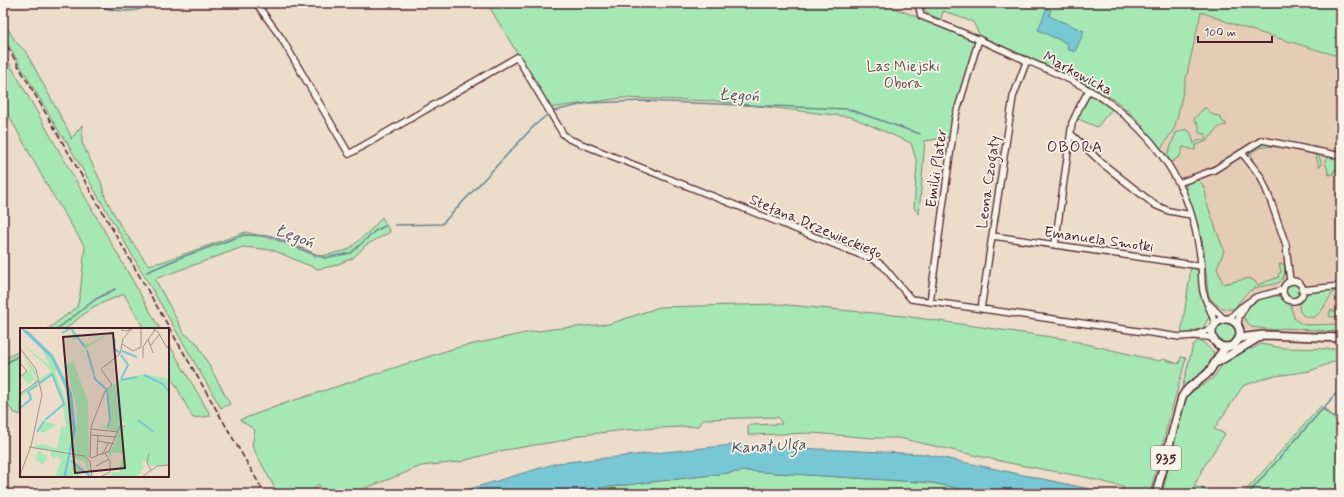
<svg xmlns="http://www.w3.org/2000/svg" width="1344" height="497" viewBox="0 0 1344 497" font-family="Mynerve,sans-serif">
  <style>
    .built { fill: #e5ccb5 }
    .green { fill: #a6e8b3; stroke: #78846f }
    .water { fill: #78c7d4; stroke: #668490 }
    .lines { fill: none; stroke-linecap: round; stroke-linejoin: round }
    .stream { stroke: #668490; stroke-width: 1.5 }
    .minor-casing { stroke: #4a1f2b; stroke-width: 8 }
    .major-casing { stroke: #4a1f2b; stroke-width: 10 }
    .minor { stroke: #f7f3e8; stroke-width: 5.5 }
    .major { stroke: #f7f3e8; stroke-width: 7 }
    .rail { stroke: #4a1f2b; stroke-width: 1.5; stroke-dasharray: 6 3; stroke-linecap: butt }
    .labels { text-anchor: middle; stroke-width: 3.5; stroke-linejoin: round; paint-order: stroke }
    .shield { fill: #f7f3e8; stroke: #7e5f64; stroke-width: 1 }
    .shield-label { font-size: 14px; font-weight: bold; fill: #4a1f2b }
    .park-label { font-size: 15px; fill: #61514d; stroke: #f7f3e8 }
    .street-label { font-size: 15px; fill: #4a1f2b; stroke: #f7f3e8 }
    .water-label { font-size: 16px; font-style: italic; fill: #58515e; stroke: #f7f3e8 }
    .neighbourhood-label { font-size: 16px; letter-spacing: 1px; fill: #4a1f2b; stroke: #f7f3e8 }
    .inset-river { fill: none; stroke: #78c7d4; stroke-width: 2 }
    .inset-road { fill: none; stroke: #ab908a; stroke-width: 1 }
    .view { fill: #4a1f2b; fill-opacity: 0.15; stroke: #4a1f2b; stroke-width: 2 }
    .inset-edge { fill: none; stroke: #4a1f2b; stroke-width: 2 }
  </style>
  <rect width="100%" height="100%" fill="#ecdcca"/>
  <filter id="ink" filterUnits="userSpaceOnUse"><feTurbulence type="fractalNoise" baseFrequency=".025" numOctaves="2"/><feDisplacementMap in="SourceGraphic" scale="8" xChannelSelector="R" yChannelSelector="G"/><feConvolveMatrix kernelMatrix="1 2 1 2 8 2 1 2 1" color-interpolation-filters="sRGB"/></filter>
  <g filter="url(#ink)">
    <path class="built" d="M1201,12L1241,27L1341,57V334H1286L1256,332L1245,329L1243,327L1240,319L1229,312L1219,313L1210,302L1207,294L1201,246L1197,227L1160,150L1174,129L1176,123Z"/>
    <path class="green" d="M487,3H889L890,5L894,8L977,40L951,137L925,141L919,214L914,208L917,163L911,143L865,123L851,117L716,101L622,98L550,108Z
      M922,3H1341V57L1241,27L1201,12L1176,123L1174,129L1160,150L1142,128L1144,126L1119,103L1101,92L980,36L973,22L943,11L941,19C932,16 924,13 922,3Z
      M3,20L15,41L26,52L70,134L71,139L82,125V143L101,182L105,197L120,225L148,265L162,262L246,232L280,241L318,257L348,250L374,227L382,217L390,232L366,245L353,258L333,266L318,269L298,261L273,250L243,247L155,279L184,333L197,343L230,404L221,408L66,141L61,135L3,36Z
      M3,52L160,329H144L124,294L93,307L65,329H48L77,307L80,294L85,247L49,189L3,105Z
      M1090,95L1112,109L1097,127L1076,118L1087,97Z
      M1204,108H1206L1213,115L1219,116L1223,122L1226,123V126L1223,125L1218,128L1207,141L1196,145L1195,150L1183,147L1180,156L1172,162L1167,156L1176,133L1186,129L1191,133L1194,144L1197,141L1205,139L1206,134H1201L1199,132V126L1194,119Z
      M1262,143L1315,153C1320,156 1321,160 1321,166L1319,167L1316,156L1313,154C1297,151 1261,139 1251,154L1254,160L1253,161L1250,160C1247,151 1254,147 1262,143Z
      M1331,157L1341,159V168L1333,171L1334,174L1329,175L1326,165L1325,161L1327,158Z
      M1196,179C1204,183 1207,193 1206,201L1224,251L1217,268L1223,284L1250,278L1254,281H1255L1257,285L1279,277L1278,274L1281,272L1279,264H1284C1289,291 1266,281 1251,290C1244,294 1239,303 1234,309C1222,310 1212,304 1208,293L1204,250L1200,231L1186,191V184L1189,181Z
      M1191,268L1196,269L1198,271L1200,293L1209,317L1203,328L1181,335Z
      M1286 291a7 7 0 1 1 14 0a7 7 0 1 1-14 0Z
      M1341,288V290L1333,292L1322,310L1315,317C1305,319 1298,314 1299,303L1309,292Z
      M1273,296H1279L1290,304L1294,318L1300,323L1305,325L1341,324V332L1283,328L1274,330L1251,327L1242,315C1250,304 1259,298 1273,296Z
      M777,304L904,316L1065,339L1159,361L1163,359L1179,364L1181,357L1186,358L1178,388L1173,404L1150,494H1122L1123,487L1085,477L1009,463L899,438H873L812,433L748,435V425L782,424L778,417L704,419L698,426L625,430L581,435L560,441L499,451L459,462L421,466L400,475L355,492L348,494H328L318,484L312,494H278L252,446L255,430L240,420L283,404L455,348L526,333L552,329L609,324L660,307Z
      M1337,308L1341,310V316L1330,317L1329,315L1331,310L1335,312Z
      M1216 333a10 10 0 1 1 20 0a10 10 0 1 1-20 0Z
      M1198,341L1203,342L1212,351L1214,352C1209,372 1195,375 1182,389L1193,345Z
      M168,343L170,346L211,416L193,418L168,371Z
      M1261,344L1283,348L1341,349V359L1333,362L1310,371L1268,377L1243,386L1214,429L1225,434L1203,468L1194,486L1216,494H1162L1178,427L1184,404L1187,397L1192,391L1205,384L1213,378L1225,361L1249,348L1252,349Z
      M21,350V361L18,363L21,367V415L15,413L3,401V360Z
      M1321,406L1341,422V494H1243Z
      M746,471L933,483L983,494H548Z"/>
    <path class="water" d="M1047,8L1051,10L1049,16L1084,31L1075,52L1067,49L1068,44L1038,30Z
      M733,445L925,454L1113,494H983L933,483L746,471L548,494H453L557,463Z"/>
    <g class="lines">
      <path class="stream" d="M89,3C108,10 135,17 151,3
        M554,111L588,103L643,101L848,109L920,134
        M395,225L442,224L535,125L547,115
        M147,272L182,257L244,235L271,236L325,258L351,253L375,231L385,226
        M57,329L96,299L115,289
        M3,365L21,354
        M1323,409L1341,424
        M1248,494L1341,388"/>
      <g class="minor-casing">
        <path id="minor" d="M256,3L282,39L349,154L517,57L563,134L569,139L876,261L883,266L911,299L1180,337L1193,336L1213,328
          M918,3L921,16C954,29 986,42 1018,57C1042,67 1067,77 1089,90C1127,111 1159,145 1178,182C1191,206 1198,237 1201,263C1202,272 1201,282 1203,291C1205,302 1213,313 1215,325
          M1071,134L1103,164L1155,205L1169,211L1191,215
          M1242,153L1261,177L1270,199L1286,245L1290,281
          M1179,183L1214,170L1262,140L1341,156
          M993,236L1201,266
          M1055,245L1072,123L1080,106L1089,90
          M1283 291a10 10 0 1 1 20 0a10 10 0 1 1-20 0Z
          M1302,290L1341,286
          M930,302L955,118L979,39
          M1209,304L1224,319
          M981,309L1013,97L1027,60
          M1229,319L1240,308L1256,297L1283,290
          M1238,324L1239,317L1246,305
          M1194,336L1208,337L1214,339"/>
      </g>
      <g class="major-casing">
        <path id="major" d="M1212 333a14 14 0 1 1 28 0a14 14 0 1 1-28 0Z
          M1239,339L1246,337L1263,335L1341,338
          M1218,362L1258,338
          M1156,494L1182,397C1188,385 1199,382 1208,373C1215,365 1218,353 1227,347"/>
      </g>
      <use href="#minor" class="minor"/>
      <use href="#major" class="major"/>
      <path class="rail" d="M3,39L265,494"/>
    </g>
  </g>
  <g class="labels">
    <rect class="shield" x="1151" y="446" width="30" height="24" rx="3"/>
    <g class="shield-label">
      <text x="1166" y="463">935</text>
    </g>
    <g class="park-label">
      <text x="903" y="71">Las Miejski<tspan x="903" dy="17">Obora</tspan></text>
    </g>
    <g class="street-label">
      <text transform="translate(1078 73) rotate(28)" y="5">Markowicka</text>
      <text transform="translate(936 168) rotate(-82)" y="5">Emilii Plater</text>
      <text transform="translate(988 182) rotate(-82)" y="5">Leona Czogały</text>
      <text transform="translate(816 226) rotate(23)" y="5">Stefana Drzewieckiego</text>
      <text transform="translate(1099 239) rotate(8)" y="5">Emanuela Smołki</text>
    </g>
    <g class="water-label">
      <text transform="translate(739 94) rotate(2)" y="6">Łęgoń</text>
      <text transform="translate(295 235) rotate(20)" y="6">Łęgoń</text>
      <text transform="translate(768 445) rotate(-3)" y="6">Kanał Ulga</text>
    </g>
    <g class="neighbourhood-label">
      <text x="1075" y="152">OBORA</text>
    </g>
  </g>
  <g transform="translate(20 328)">
    <rect width="149" height="149" fill="#ecdcca"/>
    <path d="M0,0L31,30L48,65L53,103L43,149H35L41,133L37,128L30,134L26,131L23,137L15,131L20,121L23,127H27L26,130L30,134L33,131L30,126L32,123L12,119L23,116L37,121L41,99H46L43,78L25,93L36,97L24,105L18,102L22,95L44,76L33,47L9,63L12,67V71L0,81L11,69L7,64L0,69V65L13,57L16,50L0,22L15,42L18,53L32,43L0,14L30,38L21,20ZM37,42L44,58L49,81L35,44ZM52,0L63,15L69,16L96,0L53,30L65,20L57,10L52,14ZM53,33L68,74L69,130L53,125L57,99L56,84L58,87L47,41L43,39ZM10,41L14,50L9,57L2,48ZM124,46L149,51V137L132,138L123,132L122,138H125L117,149H92L91,144H99L103,126L91,124V130L87,124L94,117L100,98H105V95L101,94L98,104L80,99L87,98L89,92L87,61L101,51ZM52,126L63,128L68,132L71,149H65L69,144L65,134L55,130L54,134L64,142L59,149H46Z" fill="#a6e8b3" fill-rule="evenodd"/>
    <path d="M0,0L8,3L33,27L52,65L56,102L46,149H43L53,103L48,65L31,30Z" fill="#78c7d4"/>
    <path class="inset-river" d="M42,5L51,0L54,5M54,5L65,19M95,11L94,20L100,25M67,22L74,46M102,23L117,29M101,27L108,37L101,51M74,47L75,51L86,61M124,47L143,56L149,64M101,52L117,49M20,55L32,46L44,76L25,92M87,62L90,91L88,99M0,80L11,71L8,63L18,57M118,92L134,104M17,104L24,93M51,133L70,148"/>
    <path class="inset-road" d="M132,0L138,4L147,20L149,16M101,2L106,3L115,0M128,11L133,25M102,16L113,23L121,19V0M130,18L140,6M0,20L16,41L22,67L11,118L0,147M123,30V19L136,0M0,35L7,43L0,49M0,66L18,53M71,101L98,104M71,107L96,109M78,113L94,116M9,119L64,128L70,133L72,149M129,125L127,135L131,142M82,127L89,114M77,128L78,107M70,130L71,99L85,63L92,57L81,41L100,26L103,11L111,1M71,130L89,123L100,98H105M76,138L89,131M80,149L90,144V133L85,125M122,149L137,138L149,137"/>
    <path class="view" d="M93,5L105,140L55,145L43,9Z"/>
    <rect width="149" height="149" class="inset-edge"/>
  </g>
  <rect width="1344" height="497" fill="none" stroke="#f7f3e8" stroke-width="16"/>
  <rect x="8" y="8" width="1328" height="481" fill="none" stroke="#4a1f2b" stroke-width="1.5" filter="url(#ink)"/>
  <path d="M1198 36v6h74v-6" fill="none" stroke="#4a1f2b" stroke-width="2"/>
  <text x="1204" y="36" font-size="12" fill="#4a1f2b" stroke="#f7f3e8" stroke-width="3" paint-order="stroke">100 m</text>
</svg>
